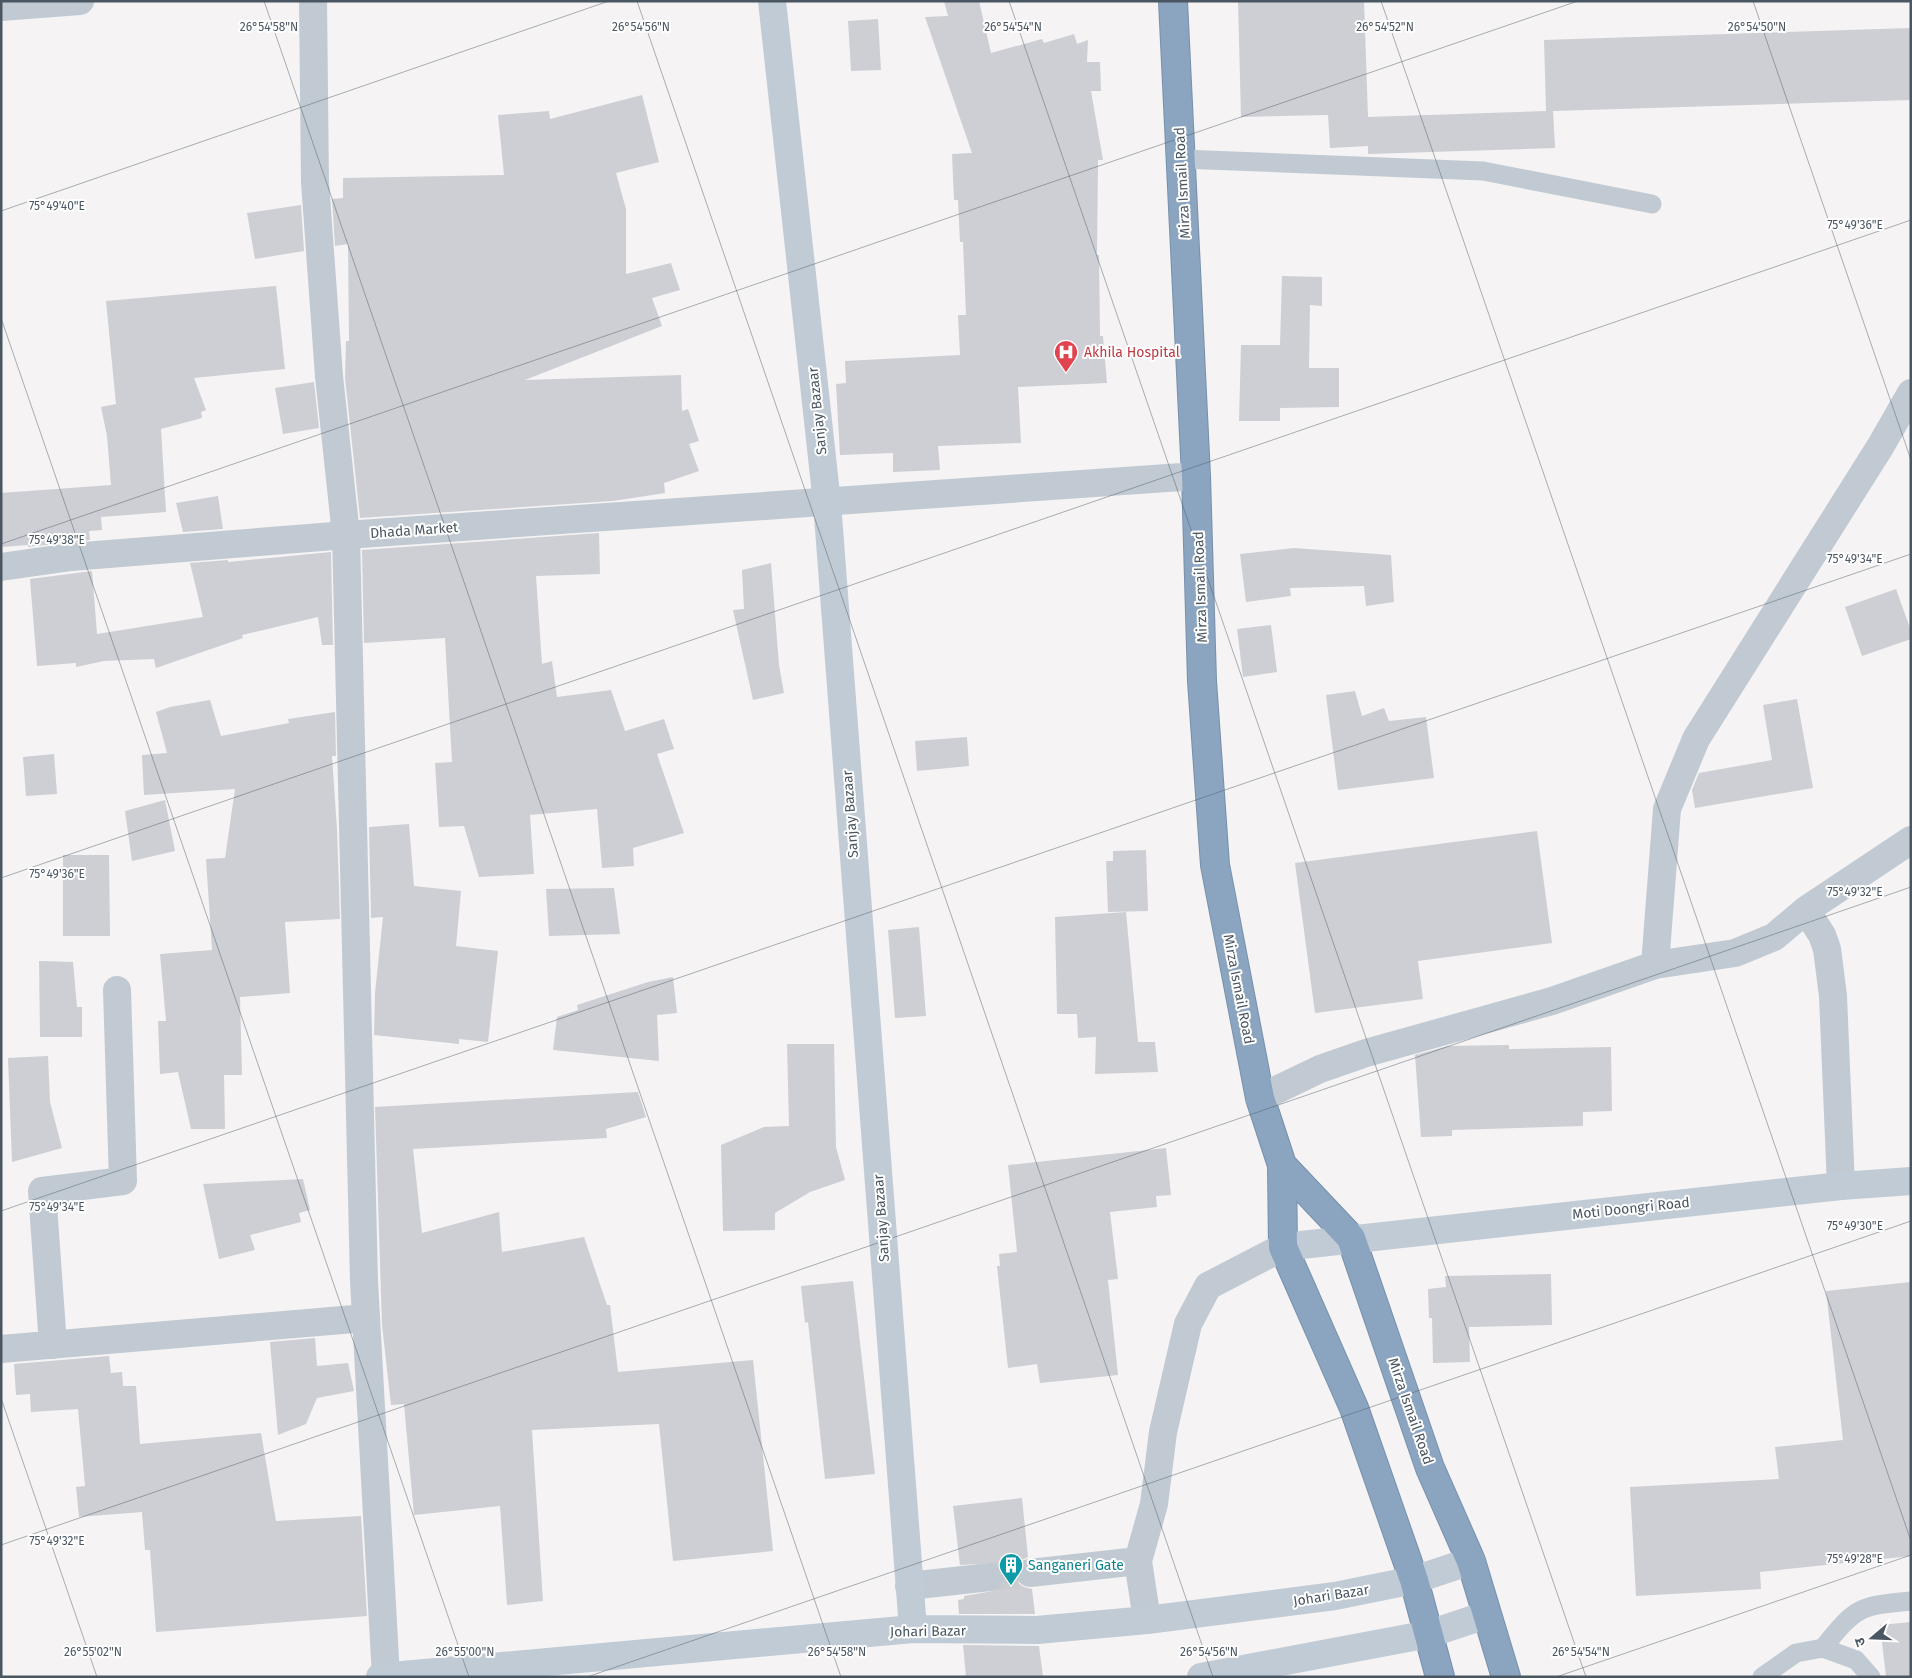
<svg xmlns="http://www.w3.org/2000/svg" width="1912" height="1678" viewBox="0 0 1912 1678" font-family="'Fira Sans','Noto Sans Devanagari',sans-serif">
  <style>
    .building { fill: #cdcfd5 }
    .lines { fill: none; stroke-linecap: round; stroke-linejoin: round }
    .street-tunnel { stroke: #caccce; stroke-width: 28; stroke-dasharray: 28 14; stroke-linecap: butt }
    .highway-casing { stroke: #7690ad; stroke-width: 30 }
    .lane { stroke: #c1cad2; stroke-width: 19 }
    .street { stroke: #c1cad2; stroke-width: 28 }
    .secondary { stroke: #c1cbd6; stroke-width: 28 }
    .highway { stroke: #8ba5c1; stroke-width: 28 }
    .ticks { fill: none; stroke: #4a5661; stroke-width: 1; stroke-opacity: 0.45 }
    .labels { text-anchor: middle; stroke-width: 4; stroke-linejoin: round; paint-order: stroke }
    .street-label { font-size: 14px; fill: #4a5661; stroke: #fff }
    .health-label { font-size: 14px; fill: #be3a42; stroke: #fff; text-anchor: start }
    .culture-label { font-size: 14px; fill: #0d838f; stroke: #fff; text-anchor: start }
    .ticks-label { font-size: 12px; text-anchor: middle; fill: #4a5661; stroke: #fff; stroke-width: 4; stroke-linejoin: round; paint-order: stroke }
  </style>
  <rect width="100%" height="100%" fill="#f5f3f3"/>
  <path class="building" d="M944,1H979L991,53L1042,39L1044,43L1074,34L1077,44L1088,40L1087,62H1100L1101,91H1091L1103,160H1098L1097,255H1099L1100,336H1103L1107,383L1018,387L1021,443L938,446L940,470L893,472V453L840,455L836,384L846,383L845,361L960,355L958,315H966L963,242H960L958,200H954L952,154L972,153L925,17L948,16Z
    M1238,1H1364L1368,117L1546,111L1544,40L1911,28V100L1553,111L1555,148L1368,154V146L1330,148L1328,115L1241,117Z
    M878,19L881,70L851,71L848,21Z
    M642,95L659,162L616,173L626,209V274L671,263L680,290L652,298L662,326L525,380L681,375L682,411L688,409L699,441L689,444L699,471L664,483L665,493L613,501L360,518L345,378L346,341H349L348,244L335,246L332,199L343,198V178L504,175L498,115L549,111L550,119Z
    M301,205L304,251L255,259L247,213Z
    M1282,276L1322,277V306L1310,305L1309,368H1339V407L1280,408V421H1239L1241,345H1280Z
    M276,286L285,369L194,378L206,410L201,412L202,418L161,429L166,512L101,517L102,530L89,531L90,540L28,547V545L1,547V493L111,485L107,436L101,407L116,404L106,301Z
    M314,382L319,428L283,434L275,388Z
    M218,496L223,529L183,532L176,503Z
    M599,533L600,574L536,576L542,664L552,661L557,697L611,690L625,731L664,719L674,749L657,754L684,833L633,848L634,866L602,868L597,809L530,815L534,874L479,877L464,826L439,827L435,763L452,762L445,638L364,643L362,550Z
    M1294,548L1391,555L1394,602L1366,606L1364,586L1290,588L1291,596L1246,602L1240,554Z
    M331,552L333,645H322L318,617L242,635L243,638L156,668L154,659L104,661L76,667V663L37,666L30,579L92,571L97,634L203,617L190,563L228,560V562Z
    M771,563L779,665L784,693L753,700L733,610L744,609L742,570Z
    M1896,589L1911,631V639L1862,656L1845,607Z
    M1271,625L1277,672L1243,677L1237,629Z
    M1355,691L1362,716L1384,708L1389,721L1426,717L1434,778L1338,790L1326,695Z
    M1797,699L1813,788L1695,808L1692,790L1699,773L1772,760L1763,705Z
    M210,700L221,736L289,723L288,719L335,712L336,756H332L337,829L340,919L285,922L290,993L240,997L242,1075H224L225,1129H191L178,1072L160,1074L158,1021H166L160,954L212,950L206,859L225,858L235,789L144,795L142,755L167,753L156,712L170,707Z
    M967,737L969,766L917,771L915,741Z
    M54,754L57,794L26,796L23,757Z
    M165,800L175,851L132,861L125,811Z
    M409,824L414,886L461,891L456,946L498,951L488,1042L459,1039V1044L374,1035L375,993L383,917L371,918L369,827Z
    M1537,831L1552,943L1418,961L1423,999L1315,1013L1295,863Z
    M1146,850L1148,911L1108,912L1106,861H1113V851Z
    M63,855H109L110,936H63Z
    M614,888L620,934L549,936L546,889Z
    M1126,912L1138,1042H1155L1158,1072L1095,1074L1096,1037L1078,1038L1077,1014H1057L1055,917Z
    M919,927L926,1016L895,1018L888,930Z
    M39,961L73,962L77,1007H82V1037H40Z
    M673,977L677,1013L657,1015L659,1061L553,1050L557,1017L578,1010L577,1005L648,982Z
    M787,1044H834L836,1147L845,1180L810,1192L775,1213V1230L723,1231L721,1145L764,1127L789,1126Z
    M1509,1045V1049L1611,1047L1612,1111L1583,1112V1126L1452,1130V1136L1421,1137L1415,1055L1448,1046Z
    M48,1056L50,1102L62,1148L12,1162L8,1058Z
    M638,1092L646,1117L606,1129L607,1138L413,1149L422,1233L499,1212L502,1252L584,1237L607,1305H610L618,1372L753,1360L773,1551L673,1561L659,1424L532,1430L543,1601L507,1605L500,1506L414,1515L404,1404L391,1405L382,1325L375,1107Z
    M1166,1148L1171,1195L1156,1196L1157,1207L1110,1212L1118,1279L1108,1280L1118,1375L1040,1383L1037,1364L1008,1368L997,1266H1000L999,1254L1017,1252L1008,1165Z
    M303,1179L310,1210L299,1213L301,1222L250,1235L255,1250L219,1259L203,1184Z
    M1551,1274L1552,1325L1469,1327L1470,1362L1433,1363L1432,1318H1429L1428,1289L1446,1287L1445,1276Z
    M853,1281L875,1474L825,1479L808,1322L805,1323L801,1286Z
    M1911,1282V1556L1760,1572L1761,1589L1636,1596L1630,1487L1779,1479L1775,1447L1843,1440L1826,1291Z
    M315,1338L317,1366L348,1363L354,1391L317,1398L306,1424L278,1435L270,1342Z
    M109,1356L111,1373L122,1372L123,1386H136L140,1444L261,1433L276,1521L361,1516L367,1616L156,1632L150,1550H145L142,1512L79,1517L76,1487L85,1486L78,1409L31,1412L30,1394L16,1395L14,1364Z
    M1022,1498L1028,1557L1020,1561L1016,1566L1014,1574L1018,1583L1024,1587L1032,1589L1035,1614H959L958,1600L964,1599V1596L999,1590L1004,1584L1006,1576L1002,1567L996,1563L960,1565L953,1506Z
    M1911,1622V1677H1886L1880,1625Z
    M963,1645L1039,1646L1043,1677H966Z"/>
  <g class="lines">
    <path class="street-tunnel" d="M990,1577L1030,1573"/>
    <g class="highway-casing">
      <path id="highway" d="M1173,1L1196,476L1202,681L1215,865L1260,1098L1282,1165L1283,1247L1354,1408L1414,1580L1440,1677
        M1282,1165L1351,1238L1430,1468L1471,1561L1506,1677"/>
    </g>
    <path class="lane" d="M1181,159L1483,171L1652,204
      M1823,1648C1856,1607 1858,1606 1911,1601
      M1762,1677L1796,1653L1823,1648L1856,1660L1871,1677"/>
    <path class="street" d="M313,1L315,182L329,376L346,535L364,1281L386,1677
      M1,7L80,1
      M1,567L71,557L346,535L1196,476
      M1806,910L1822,935L1827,949L1833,996L1841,1186
      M1655,965L1667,809L1696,739L1880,447L1911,393
      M1260,1098L1320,1069L1366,1053L1552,1001L1655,965L1735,953L1774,937L1806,910L1911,840
      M53,1345L42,1191L123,1181L117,990
      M1,1349L366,1318
      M1030,1573L1138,1561
      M909,1586L990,1577
      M1147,1620L1138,1561L1154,1504L1163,1432L1188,1324L1208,1286L1283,1247"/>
    <path class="secondary" d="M772,1L827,503L913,1629
      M1283,1247L1841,1186L1911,1181
      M380,1677L913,1629L1037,1630L1147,1620L1335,1596L1414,1580L1471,1561
      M1201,1677L1429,1634L1486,1615"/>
    <use href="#highway" class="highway"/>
  </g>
  <path class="ticks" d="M264,1L841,1677M637,1L1213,1677M1009,1L1586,1677M1381,1L1911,1541M1753,1L1911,460M1,211L609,1M1,318L469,1677M1,544L1578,1M1,878L1911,220M1,1211L1911,554M1,1398L97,1677M1,1545L1911,887M587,1677L1911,1221M1556,1677L1911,1555"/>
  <defs>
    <g id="hospital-pin" transform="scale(1.25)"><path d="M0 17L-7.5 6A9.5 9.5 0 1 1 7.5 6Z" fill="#e0444e" stroke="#fff"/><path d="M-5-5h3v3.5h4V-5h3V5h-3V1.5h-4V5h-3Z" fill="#fff"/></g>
    <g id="building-pin" transform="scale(1.25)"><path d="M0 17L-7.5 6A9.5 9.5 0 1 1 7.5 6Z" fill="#0f9aa8" stroke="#fff"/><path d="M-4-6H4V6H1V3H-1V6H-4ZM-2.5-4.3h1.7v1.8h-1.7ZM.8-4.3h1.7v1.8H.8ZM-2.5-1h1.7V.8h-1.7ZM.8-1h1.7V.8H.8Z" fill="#fff"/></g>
  </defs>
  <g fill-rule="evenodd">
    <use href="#hospital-pin" x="1066" y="352"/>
    <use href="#building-pin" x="1011" y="1565"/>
  </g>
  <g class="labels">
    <g class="street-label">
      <text transform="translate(1182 183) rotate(-93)" y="5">Mirza Ismail Road</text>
      <text transform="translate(817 411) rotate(-96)" y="5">Sanjay Bazaar</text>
      <text transform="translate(414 530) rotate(-4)" y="5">Dhada Market</text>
      <text transform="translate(1200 587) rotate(-92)" y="5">Mirza Ismail Road</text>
      <text transform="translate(850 814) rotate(-94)" y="5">Sanjay Bazaar</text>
      <text transform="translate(1239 989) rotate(79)" y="5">Mirza Ismail Road</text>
      <text transform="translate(1631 1208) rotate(-6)" y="5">Moti Doongri Road</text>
      <text transform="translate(881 1218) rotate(-94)" y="5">Sanjay Bazaar</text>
      <text transform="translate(1411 1411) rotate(71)" y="5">Mirza Ismail Road</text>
      <text transform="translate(1331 1595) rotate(-9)" y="5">Johari Bazar</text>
      <text transform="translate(928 1631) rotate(-1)" y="5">Johari Bazar</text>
    </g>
    <g class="health-label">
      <text x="1084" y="357">Akhila Hospital</text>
    </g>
    <g class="culture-label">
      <text x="1028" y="1570">Sanganeri Gate</text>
    </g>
  </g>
  <g class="ticks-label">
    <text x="269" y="31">26°54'58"N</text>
    <text x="641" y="31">26°54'56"N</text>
    <text x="1013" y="31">26°54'54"N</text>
    <text x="1385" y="31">26°54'52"N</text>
    <text x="1757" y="31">26°54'50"N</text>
    <text x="57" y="210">75°49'40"E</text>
    <text x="1855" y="229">75°49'36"E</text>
    <text x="57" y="544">75°49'38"E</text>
    <text x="1855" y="563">75°49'34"E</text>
    <text x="57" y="878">75°49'36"E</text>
    <text x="1855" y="896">75°49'32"E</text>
    <text x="57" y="1211">75°49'34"E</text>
    <text x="1855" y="1230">75°49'30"E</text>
    <text x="57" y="1545">75°49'32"E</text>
    <text x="1855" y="1563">75°49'28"E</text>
    <text x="93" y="1656">26°55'02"N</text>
    <text x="465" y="1656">26°55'00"N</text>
    <text x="837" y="1656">26°54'58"N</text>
    <text x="1209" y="1656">26°54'56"N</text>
    <text x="1581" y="1656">26°54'54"N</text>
  </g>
  <rect width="1912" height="1678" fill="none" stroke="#4a5661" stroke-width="5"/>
  <g transform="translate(1872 1638) rotate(251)" stroke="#ffffff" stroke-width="4" paint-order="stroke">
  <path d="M0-4L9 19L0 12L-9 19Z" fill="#4a5661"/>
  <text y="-8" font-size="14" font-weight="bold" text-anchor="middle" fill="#4a5661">उ</text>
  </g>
</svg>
